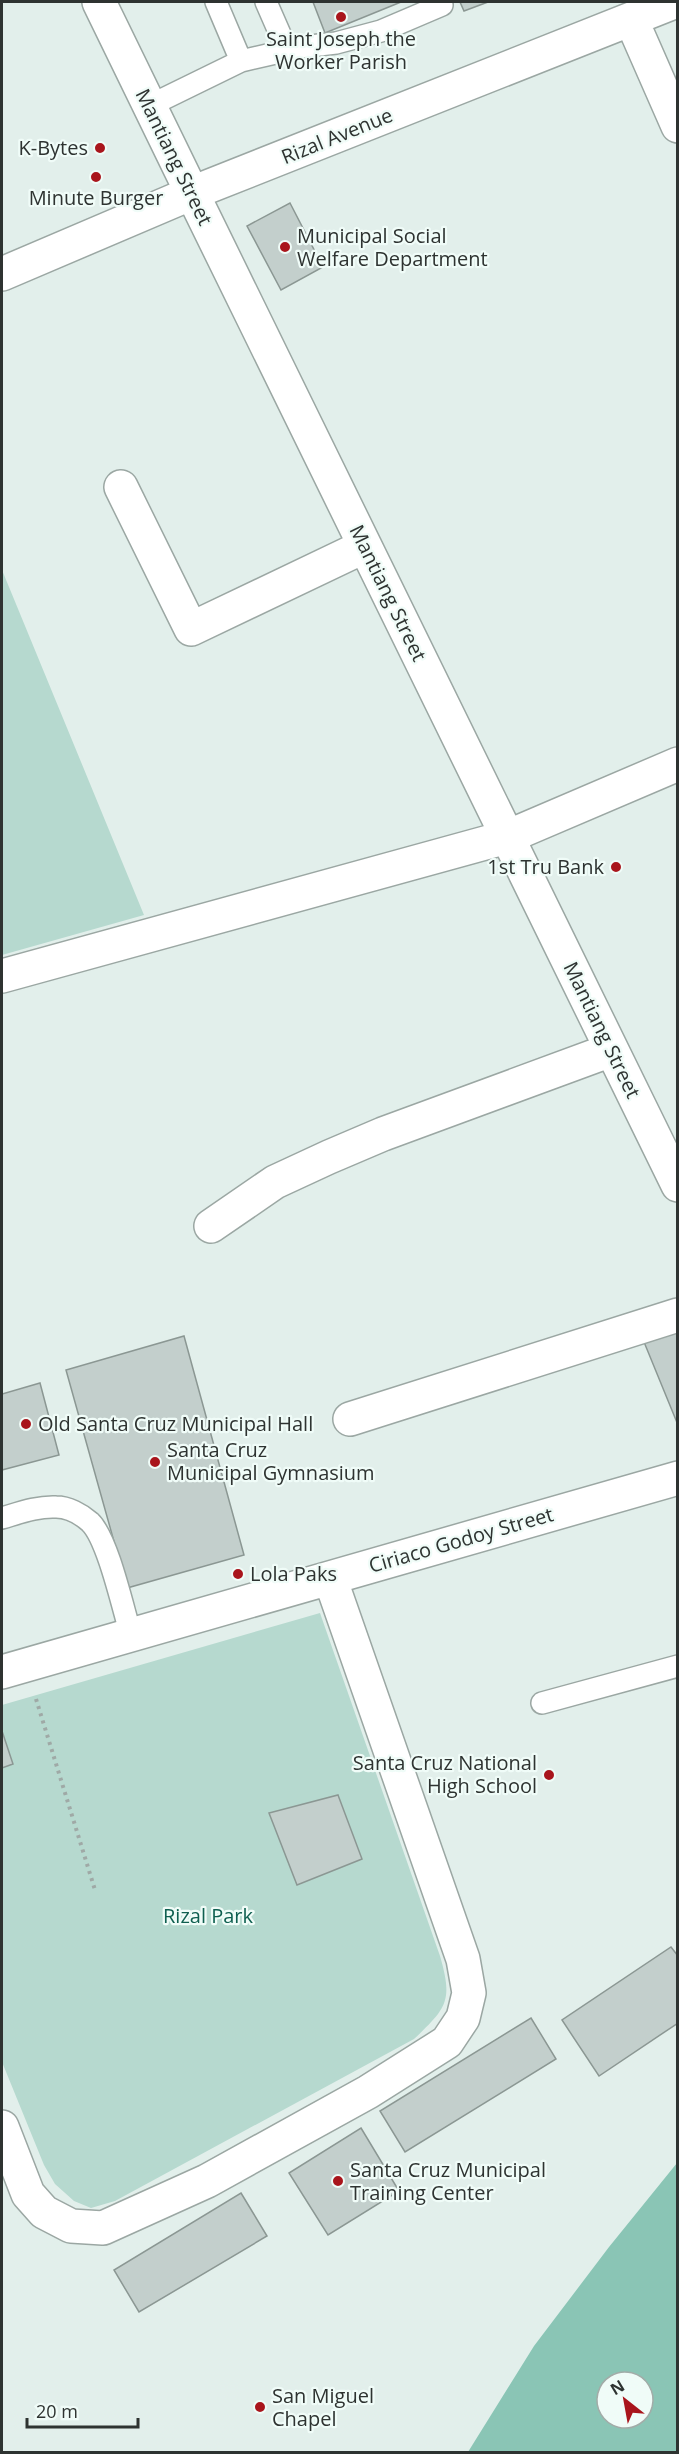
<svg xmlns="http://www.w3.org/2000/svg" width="679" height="2454" viewBox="0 0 679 2454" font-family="'Open Sans',sans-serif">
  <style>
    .green { fill: #b6d9cf }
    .water { fill: #8ac5b5; fill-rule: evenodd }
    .building { fill: #c3cfcc; stroke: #8b9793; stroke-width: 1.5 }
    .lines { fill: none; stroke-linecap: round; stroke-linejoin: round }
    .lane-casing { stroke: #9ba7a3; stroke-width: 24 }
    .street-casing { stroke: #9ba7a3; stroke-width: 36 }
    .secondary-casing { stroke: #9ba7a3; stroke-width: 36 }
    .path { stroke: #9fa9a6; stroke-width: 4; stroke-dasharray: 3 4.5; stroke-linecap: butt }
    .lane { stroke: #fff; stroke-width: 21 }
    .street { stroke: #fff; stroke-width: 33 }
    .secondary { stroke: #fff; stroke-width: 33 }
    .poi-dot { fill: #a9151c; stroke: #f0fcf8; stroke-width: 2 }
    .labels { text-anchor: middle; stroke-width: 4.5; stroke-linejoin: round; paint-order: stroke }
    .poi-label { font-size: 20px; fill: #2e3331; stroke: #f0fcf8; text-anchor: start }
    .street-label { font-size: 20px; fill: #2e3331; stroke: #f0fcf8 }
    .park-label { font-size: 20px; fill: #0f5f50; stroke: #f0fcf8 }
  </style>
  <rect width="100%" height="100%" fill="#e2efeb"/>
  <path class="green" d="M2,570L144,915L2,955Z
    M320,1613L440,1956C453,2001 447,2008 414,2039L115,2201L91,2208L74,2201L55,2184L44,2165L2,2062V1705Z"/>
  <path class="water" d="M677,2163V2452H468L534,2346L609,2247ZM607,2382H643V2418H607Z"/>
  <path class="building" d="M313,2H401L325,33Z
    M460,2H488L464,11Z
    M290,203L323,267L281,290L247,226Z
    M678,1328V1425L644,1342Z
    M184,1336L244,1555L127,1588L66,1370Z
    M40,1383L59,1455L2,1470V1394Z
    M2,1731L13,1764L2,1768Z
    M338,1795L362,1859L297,1885L269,1813Z
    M671,1947L678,1956V2023L599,2076L562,2020Z
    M531,2018L556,2059L405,2152L380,2111Z
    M361,2128L399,2191L328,2235L289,2173Z
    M241,2193L267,2236L139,2312L114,2270Z"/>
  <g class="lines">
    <g class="lane-casing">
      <path id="lane" d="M216,2L241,61
        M266,2L287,50
        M149,106L241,61L302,47L336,43L381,31L442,5
        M2,1518C19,1513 38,1506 56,1507C68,1507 81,1514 90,1522C108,1539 123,1609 131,1635
        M542,1703L678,1666"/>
    </g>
    <g class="street-casing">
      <path id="street" d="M674,2L192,193L678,1185
        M631,19L678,126
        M121,487L191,629L365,546
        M2,976L507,837L678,764
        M211,1226L275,1182L329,1157L383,1134L611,1050
        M350,1419L678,1315
        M2,1672L678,1478
        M2,2127L28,2194L44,2212L71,2226L103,2228L207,2181L368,2092L447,2042L463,2018L469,1993L463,1959L330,1578"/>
    </g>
    <g class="secondary-casing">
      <path id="secondary" d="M2,274L192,193L99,2"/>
    </g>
    <path class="path" d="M36,1699L95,1890"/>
    <use href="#lane" class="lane"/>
    <use href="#street" class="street"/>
    <use href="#secondary" class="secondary"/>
  </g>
  <g class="poi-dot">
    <circle cx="341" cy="17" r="6"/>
    <circle cx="100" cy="148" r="6"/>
    <circle cx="96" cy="177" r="6"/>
    <circle cx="285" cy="247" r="6"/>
    <circle cx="616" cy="867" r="6"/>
    <circle cx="26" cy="1424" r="6"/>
    <circle cx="155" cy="1462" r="6"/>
    <circle cx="238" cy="1574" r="6"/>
    <circle cx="549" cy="1775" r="6"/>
    <circle cx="338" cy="2181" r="6"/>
    <circle cx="260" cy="2407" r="6"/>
  </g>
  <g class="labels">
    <g class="poi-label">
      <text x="341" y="46" text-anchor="middle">Saint Joseph the<tspan x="341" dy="23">Worker Parish</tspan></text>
      <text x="88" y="155" text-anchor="end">K-Bytes</text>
      <text x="96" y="205" text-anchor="middle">Minute Burger</text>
      <text x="297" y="243">Municipal Social<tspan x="297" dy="23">Welfare Department</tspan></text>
      <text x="604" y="874" text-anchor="end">1st Tru Bank</text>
      <text x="38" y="1431">Old Santa Cruz Municipal Hall</text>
      <text x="167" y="1457">Santa Cruz<tspan x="167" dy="23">Municipal Gymnasium</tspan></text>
      <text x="250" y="1581">Lola Paks</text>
      <text x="537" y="1770" text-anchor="end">Santa Cruz National<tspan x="537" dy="23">High School</tspan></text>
      <text x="350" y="2177">Santa Cruz Municipal<tspan x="350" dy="23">Training Center</tspan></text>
      <text x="272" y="2403">San Miguel<tspan x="272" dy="23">Chapel</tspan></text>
    </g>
    <g class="street-label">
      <text transform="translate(337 136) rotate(-22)" y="7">Rizal Avenue</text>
      <text transform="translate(174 157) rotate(64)" y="7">Mantiang Street</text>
      <text transform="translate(388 593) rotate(64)" y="7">Mantiang Street</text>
      <text transform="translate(602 1030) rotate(64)" y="7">Mantiang Street</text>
      <text transform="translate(461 1540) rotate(-16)" y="7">Ciriaco Godoy Street</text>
    </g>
    <g class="park-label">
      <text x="208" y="1923">Rizal Park</text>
    </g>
  </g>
  <rect width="679" height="2454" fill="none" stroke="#2e3331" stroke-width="6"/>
  <g transform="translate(625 2400) rotate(329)"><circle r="28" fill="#f0fcf8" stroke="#a2aca8" stroke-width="1.5"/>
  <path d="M0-4.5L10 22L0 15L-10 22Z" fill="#a9151c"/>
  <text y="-9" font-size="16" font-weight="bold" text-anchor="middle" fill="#2e3331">N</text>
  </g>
  <path d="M27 2418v9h111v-9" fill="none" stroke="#2e3331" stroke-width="3"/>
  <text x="36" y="2418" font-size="18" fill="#2e3331" stroke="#f0fcf8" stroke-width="4.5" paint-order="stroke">20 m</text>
</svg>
